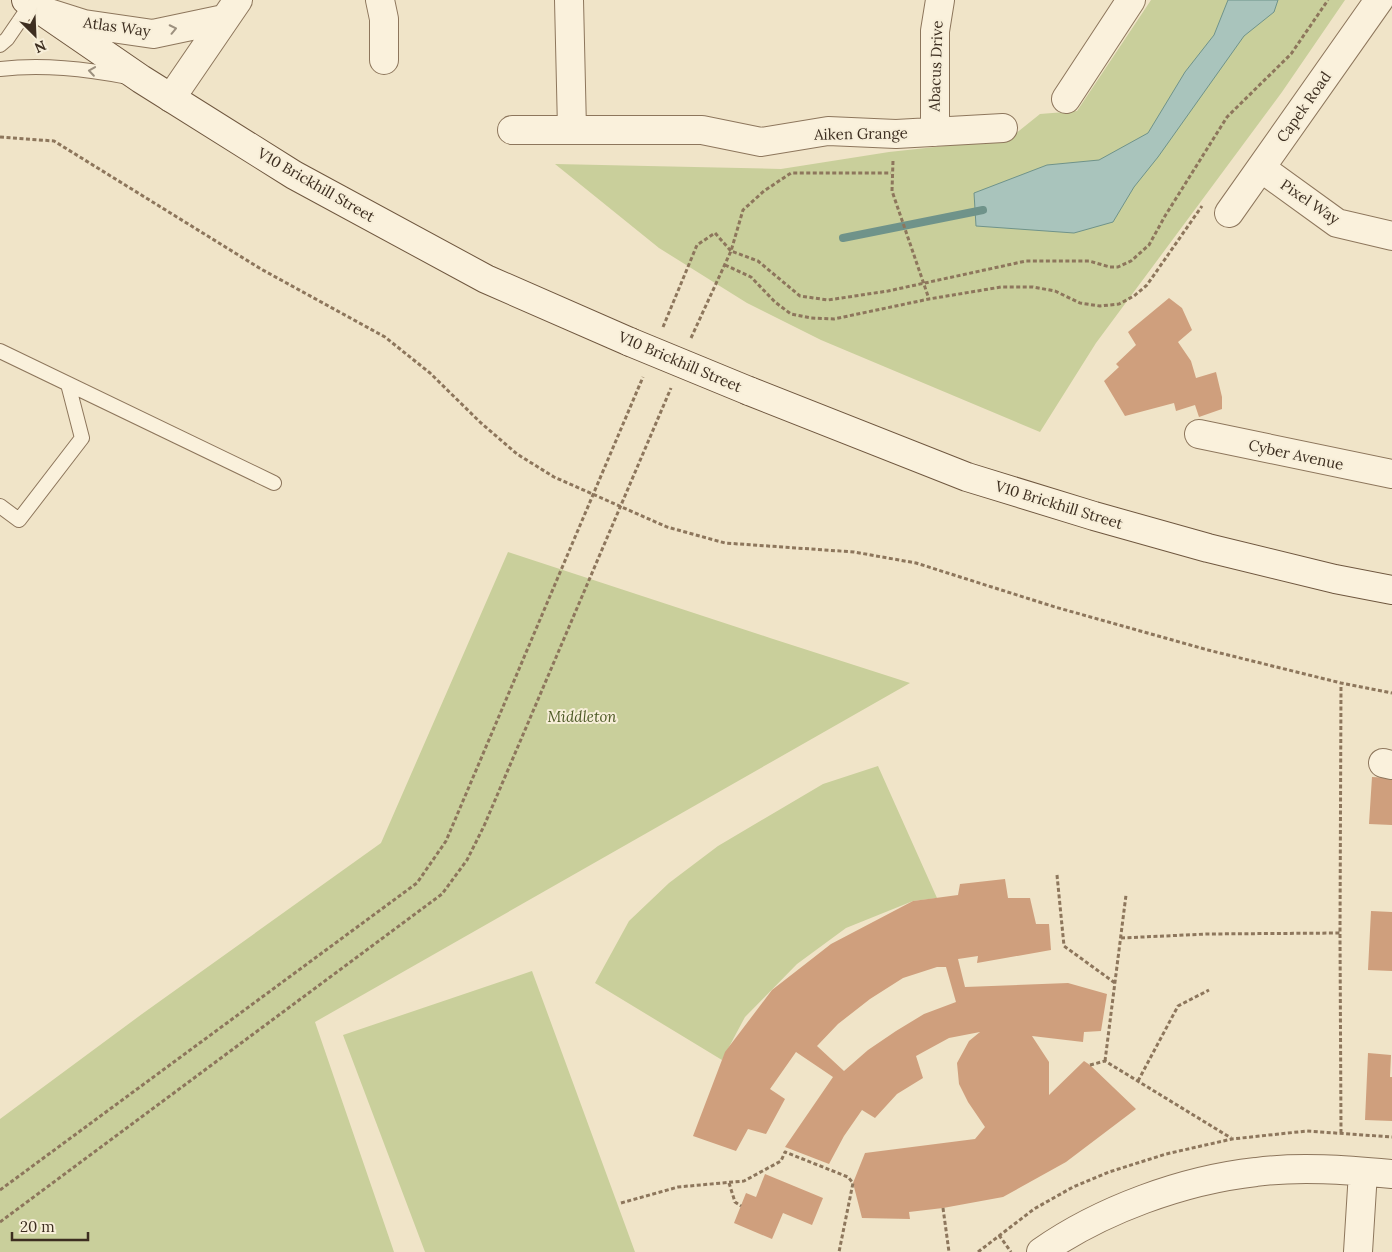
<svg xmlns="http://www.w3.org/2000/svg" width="1392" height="1252" viewBox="0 0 1392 1252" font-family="Lora,serif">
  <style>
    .green { fill: #c9cf9b }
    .water { fill: #a9c4bc; stroke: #6f938a }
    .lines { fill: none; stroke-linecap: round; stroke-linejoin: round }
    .stream { stroke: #6f938a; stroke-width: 8 }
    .building { fill: #cf9f7d; fill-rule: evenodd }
    .lane-casing { stroke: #8d765c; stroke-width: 16 }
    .street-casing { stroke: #8d765c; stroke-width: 30 }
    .secondary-casing { stroke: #6f573f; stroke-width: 30 }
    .path { stroke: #8d765c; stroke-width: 3; stroke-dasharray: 4 2.5; stroke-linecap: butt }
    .lane { stroke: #faf1dc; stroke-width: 14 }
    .street { stroke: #faf1dc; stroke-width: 28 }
    .secondary { stroke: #faf1dc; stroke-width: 28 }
    .secondary-bridge-casing { stroke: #6f573f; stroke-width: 30; stroke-linecap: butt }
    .secondary-bridge { stroke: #faf1dc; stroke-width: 28 }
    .oneway { stroke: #9c907e }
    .labels { text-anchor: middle; stroke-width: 4; stroke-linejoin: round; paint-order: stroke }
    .street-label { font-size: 15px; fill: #3d2e20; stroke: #f7eed8 }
    .park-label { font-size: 15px; font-style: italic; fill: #4d5a26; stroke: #f7eed8 }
  </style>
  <rect width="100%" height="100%" fill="#f0e4c8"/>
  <path class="green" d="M1151,0H1345L1282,92L1096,343L1040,432L821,340L747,303L659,248L555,164L781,169L889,152L1009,139L1040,114L1077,111Z
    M508,552L770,638L910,683L315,1022L394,1252H0V1119L142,1014L381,843Z
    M878,766L937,898L913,901L846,928L797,964L745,1017L722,1060L595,983L629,921L669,883L718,846L823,784Z
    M532,971L635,1252H425L343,1035Z"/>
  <path class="water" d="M1228,0H1278L1274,12L1244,36L1158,157L1134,187L1113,222L1074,233L976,226L974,193L1047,165L1099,160L1148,133L1185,72L1214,35Z"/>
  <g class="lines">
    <path class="stream" d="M843,238L983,210"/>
  </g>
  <path class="building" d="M1169,298L1182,308L1192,330L1178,342L1191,361L1196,378L1216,372L1222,397V409L1199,417L1195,405L1176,411L1174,403L1125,416L1104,381L1119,367L1116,364L1136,345L1128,332Z
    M1372,777L1392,778V825L1369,824Z
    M1005,879L1008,898H1030L1036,924H1049L1051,950L977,963L978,956L958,959L965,987L1068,983L1107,994L1101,1031L1084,1032L1083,1042L1032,1036L1049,1062V1095L1084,1061L1090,1065L1136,1109L1066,1162L1003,1197L943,1208L909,1212L910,1219L862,1218L853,1183L865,1153L975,1139L985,1127L968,1102L959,1084L957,1063L969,1041L980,1032L949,1038L916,1056L923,1078L897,1094L875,1118L862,1110L844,1136L829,1164L785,1147L833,1077L796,1052L770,1089L785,1099L766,1134L748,1129L736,1151L693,1136L725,1052L772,990L831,944L913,901L958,895L960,884ZM937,967H946L956,1002L924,1014L896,1031L868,1050L844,1071L817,1046L838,1024L870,999L903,978Z
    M1371,911L1392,912V971L1368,970Z
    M1368,1053L1391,1055L1390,1077H1392V1121L1365,1120Z
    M765,1174L823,1198L812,1225L783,1213L772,1239L734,1223L746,1193L756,1197Z"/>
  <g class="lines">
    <g class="lane-casing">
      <path id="lane" d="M0,45L7,39L31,4
        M0,69C43,64 85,69 128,77
        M0,351L274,483
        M0,506L19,520L82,438L68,384"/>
    </g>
    <g class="street-casing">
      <path id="street" d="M380,0L384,19V60
        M569,0L572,129
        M49,13L84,24L153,34L224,19
        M171,98L238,0
        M1066,99L1131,0
        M512,130H702L761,142L828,131L896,134L1003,128
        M935,132V31L940,0
        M1261,168L1337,223L1392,236
        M1229,213L1379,0
        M1199,434L1392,474
        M1383,763L1392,765
        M1041,1252C1101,1210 1183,1180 1256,1172C1300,1166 1347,1170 1392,1174
        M1358,1252L1363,1172"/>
    </g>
    <g class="secondary-casing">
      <path id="secondary" d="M26,0L141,79L294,175L486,279L630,342
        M749,391L967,477L1094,516L1208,548L1335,579L1392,590"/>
    </g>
    <path class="path" d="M0,137L54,141L261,269L385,337L430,373L481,423L517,454L554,477L667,527L725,543L854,552L916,563L1055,607L1208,650L1341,683L1392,693
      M893,161L892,191L929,299
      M725,265L751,277L775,302L791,314L811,318L834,319L929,299L1001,287H1033L1055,291L1080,303L1100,306L1119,304L1134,296L1147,285L1202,206
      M663,327L697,245L715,233L731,251L758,261L800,296L828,300L888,291L1026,261H1089L1110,267H1118L1131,261L1149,245L1165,216L1227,117L1291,54L1328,0
      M691,338L731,251L743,210L764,191L791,173H891
      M1057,875L1064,946L1115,983
      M1121,938L1207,934L1340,933
      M1105,1061L1126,895
      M1090,1065L1105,1061L1231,1138
      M1138,1081L1178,1006L1209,990
      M1341,1133L1340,933L1341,683
      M729,1183L735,1202L741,1206
      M0,1190L417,883L446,841L643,377
      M621,1203L678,1187L744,1181L781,1161L785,1152L848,1177L853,1183L839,1252
      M943,1208L949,1252
      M0,1222L442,894L467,860L484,826L671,388
      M999,1235L1011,1252
      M978,1252L1034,1209L1073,1187L1109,1172L1166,1154L1232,1139L1307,1131L1392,1137"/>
    <use href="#lane" class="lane"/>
    <use href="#street" class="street"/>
    <use href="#secondary" class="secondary"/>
    <g class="secondary-bridge-casing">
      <path id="secondary-bridge" d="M630,342L749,391"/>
    </g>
    <use href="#secondary-bridge" class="secondary-bridge"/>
  </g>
  <defs><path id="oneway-chevron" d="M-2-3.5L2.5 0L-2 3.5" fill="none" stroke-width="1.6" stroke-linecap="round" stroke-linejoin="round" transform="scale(1.25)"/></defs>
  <g class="oneway">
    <use href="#oneway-chevron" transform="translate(173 29) rotate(-12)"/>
    <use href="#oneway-chevron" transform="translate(92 71) rotate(-172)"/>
  </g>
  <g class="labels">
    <g class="street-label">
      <text transform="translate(117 27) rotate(8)" y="5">Atlas Way</text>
      <text transform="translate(936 66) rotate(-88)" y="5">Abacus Drive</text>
      <text transform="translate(1304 107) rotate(-55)" y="5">Capek Road</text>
      <text transform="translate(861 134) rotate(-1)" y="5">Aiken Grange</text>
      <text transform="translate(316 185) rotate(30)" y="5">V10 Brickhill Street</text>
      <text transform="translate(1310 202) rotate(34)" y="5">Pixel Way</text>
      <text transform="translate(680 362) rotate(23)" y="5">V10 Brickhill Street</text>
      <text transform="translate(1296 455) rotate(12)" y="5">Cyber Avenue</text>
      <text transform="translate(1059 505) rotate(17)" y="5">V10 Brickhill Street</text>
    </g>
    <g class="park-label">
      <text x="582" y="722">Middleton</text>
    </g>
  </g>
  <g transform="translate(35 35) rotate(156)" stroke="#f7eed8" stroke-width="4" paint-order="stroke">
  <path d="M0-4L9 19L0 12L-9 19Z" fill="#3d2e20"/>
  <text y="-8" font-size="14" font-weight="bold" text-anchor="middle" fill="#3d2e20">N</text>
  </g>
  <path d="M12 1232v8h76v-8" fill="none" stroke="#3d2e20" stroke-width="2.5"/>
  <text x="20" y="1232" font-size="15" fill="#3d2e20" stroke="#f7eed8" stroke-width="4" paint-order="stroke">20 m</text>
</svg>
